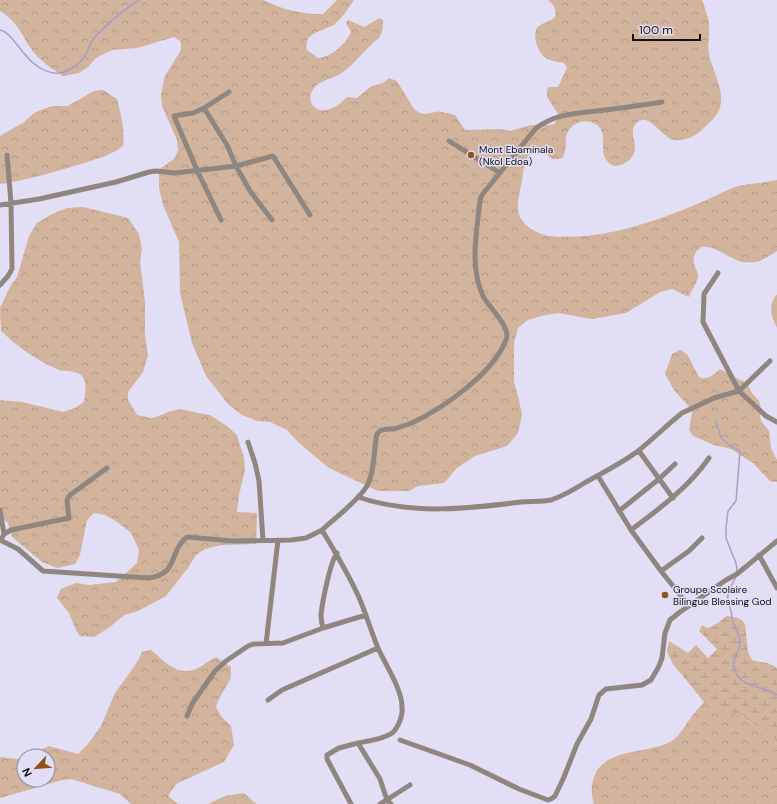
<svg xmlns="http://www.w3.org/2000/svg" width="777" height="804" viewBox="0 0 777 804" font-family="'DM Sans',sans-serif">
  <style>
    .grass { fill: #d2b39c }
    .forest { fill: url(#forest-crowns) }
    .wetland { fill: url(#wetland-marsh) }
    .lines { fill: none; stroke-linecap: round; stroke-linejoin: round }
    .stream { stroke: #a69dca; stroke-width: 1.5 }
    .minor { stroke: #8f8680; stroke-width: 5 }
    .poi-dot { fill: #915218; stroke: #e2def5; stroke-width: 1.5 }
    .labels { text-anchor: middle; stroke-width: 3; stroke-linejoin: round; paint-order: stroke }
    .poi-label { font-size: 10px; fill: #121018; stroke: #e2def5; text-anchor: start }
  </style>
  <defs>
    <pattern id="forest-crowns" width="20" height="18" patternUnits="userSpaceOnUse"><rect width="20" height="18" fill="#d2b39c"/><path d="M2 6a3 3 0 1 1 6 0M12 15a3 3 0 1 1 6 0" fill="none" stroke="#b39986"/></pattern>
    <pattern id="wetland-marsh" width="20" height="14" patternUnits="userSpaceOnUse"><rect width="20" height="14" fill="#d2b39c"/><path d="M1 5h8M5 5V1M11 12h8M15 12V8" fill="none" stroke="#b39986"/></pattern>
  </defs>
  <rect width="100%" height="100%" fill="#e2def5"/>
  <path class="grass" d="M776,295H777V328C771,316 768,306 776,295Z"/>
  <path class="forest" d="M0,0H264C280,9 305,15 323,14L337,0H354C348,8 344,16 336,23C326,32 303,30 307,50L318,58C330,58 347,43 351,32L346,23L348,20L364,27L380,18L383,20C383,26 383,32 379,38C376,41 372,43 370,46C359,56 351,68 338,75C329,80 317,81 312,91C306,104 317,114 330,109C337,107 342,102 347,97L357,98L370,87L383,83L389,78L397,81L414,109C422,116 426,114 435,112C441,110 449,114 455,115L465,130H467L501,129L510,131L531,125H548L554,124L558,119V114L547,97V90L549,87H558L567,68L564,63C558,62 551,61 546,58C538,54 531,33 538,27C543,22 550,22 555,17C557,9 554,5 548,0H702C705,8 709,18 709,26C710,35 707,44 709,54C712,72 728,94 718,112C715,118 709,123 704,128C696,136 686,141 674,140C663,138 650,114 639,121C628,128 635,139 635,148C635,158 626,164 617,166C614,166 611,165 609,163C595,152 613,129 591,122C580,119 568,126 566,137C565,145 567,151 562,158C545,165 547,142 533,152C523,159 524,170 522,181C520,191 517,202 518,211C521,226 537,234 550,236C599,241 652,223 697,204C710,199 722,192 735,187C749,183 763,183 777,180V251C764,259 759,264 743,262C730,261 701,232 694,257C692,264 697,269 698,275C698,283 691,290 689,297L672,289L660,292L626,313L592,319L558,313L541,316L528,320L518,328L514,343V382L519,400L522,415L518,433L507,446L475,456L457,468L444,483L418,486L409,491H378L329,468L299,443L287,430L270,422L257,421L242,415L229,405L206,376L192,343L180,293L179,242L163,205L159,188V175L161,168L174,159L178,151L177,140L162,106L161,94L165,76L181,50V44L180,41L174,37L137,48L112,50L96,58L88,67L79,73L63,76C52,69 40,61 32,50C21,34 18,22 0,11Z
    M103,90L117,99C121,114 125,130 123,146C111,156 95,159 81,164C54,172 28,180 0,184V136L24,122L34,113L43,109L53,106H68L94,91Z
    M83,207L128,218L139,234L142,249L140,262L145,302V336L148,355L143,372L128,392V400L137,415L151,418L159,416L168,412L181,409L198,413L210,415L227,426L237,435L244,458L245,470L239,495L237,512L257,513L256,544L221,545L205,549L196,555L188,568L166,596L138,611L124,615L110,627L94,637L80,636L76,630L69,613L57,598L61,589L76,583L89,585L116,582L137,563L139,550L131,533L116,521L105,515L94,513L87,520L80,555L75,564L57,568L42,562L12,537L8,523L0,516V400L22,402L63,412L75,408L84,402C85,393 88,382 81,375C74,369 65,373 57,369C36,360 18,347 1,331L0,308L10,287L17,277L29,236L37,223L52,214L67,208Z
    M680,350L687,354L699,377C707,381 714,374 720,369L748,384L751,392L759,401L760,404L761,412L760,417L761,421L769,431L771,448L777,460V482L770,481L753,463L731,449L714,445L693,436L689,430L692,413L691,409L674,390L665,374L672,354Z
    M151,650C166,662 178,679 200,667C205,664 210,660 216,657L231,667V678L219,699L216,707L221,716L231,726L234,745L224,762L176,784L168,796L178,804H131L120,794L71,779L62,780L0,798V757L17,759L24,757V780H48V756H27L49,746L78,754L88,744L101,726L115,693L138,661L142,652Z
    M704,702L721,708L745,718L754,725L772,735L777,745V804H594C591,794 591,786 594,777C604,748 647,754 670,742C679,737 684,727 690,719C694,713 699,708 704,702Z
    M244,793L256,804H208L225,796Z"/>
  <path class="wetland" d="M727,616C735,617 740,617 745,624L748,652L752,660C764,664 766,660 777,668V745L772,735L754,725L745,718L721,708L704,702L673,664L667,652L669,641L688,653L696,645L708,658L717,649L699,631L702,625L708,628C715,626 721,620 727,616Z"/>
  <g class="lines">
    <path class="stream" d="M0,30C16,33 25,69 54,73C66,75 80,64 86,54C89,48 90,42 95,37C108,23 123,10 139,0
      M716,421L721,438L729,445L740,451L736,501L728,511L726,528V538L736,563L737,571
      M736,577C732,584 726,593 728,602C729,605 730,608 731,611C732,615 732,619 733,623C735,630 741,636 740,643C739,655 728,660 737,675C745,688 765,686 777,695"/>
    <path class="minor" d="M204,108L227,145L236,166L250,191L272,220
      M449,141L500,173
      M0,205L39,199L116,182L149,172L156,171L175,173L236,166L273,156L310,215
      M221,220L197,170L174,116L193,113L204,108L229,92
      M718,273L704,294L703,322L739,391L766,416L777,422
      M0,285L8,276L12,269L11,203L7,155
      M248,442L255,463L259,481L263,540
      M639,451L673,498
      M598,476L631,530L661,571L689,606
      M358,497C411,515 467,509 521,502C530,501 542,502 551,500C563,496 575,489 586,482C604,472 622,463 638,451C653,439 667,425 682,413L714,398L739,391L770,361
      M0,510L4,534
      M619,511L659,479L675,464
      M322,530C335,518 358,501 367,486C374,473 374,454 376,439C376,436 377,433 380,431C384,428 389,429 394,429C400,427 406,425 412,423C443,408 493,374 506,340C512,327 488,307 483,296C469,266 477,232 480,200L482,195L536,128C559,112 578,114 604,110C623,108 642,105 662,102
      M631,530C659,509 688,488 709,458
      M0,540L18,549L43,571L148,578C179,575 169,550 187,537L233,541L291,540L306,538L322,530C334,550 346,570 356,591C365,609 370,629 378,648C385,664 402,689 402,707C403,715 399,724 395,730C390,738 368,741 358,743L380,779L387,800L391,804
      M1,540L4,534L11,530L69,518L67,500L70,495L107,468
      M759,555L777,588
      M661,571L689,551L702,538
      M323,628C322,624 321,620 321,615C322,604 330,562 337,553
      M266,644L278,540
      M268,700L282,690L378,648
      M187,716L192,704L215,671L226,661L248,646L253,644L283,643L323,628L366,615
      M400,740L470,765L519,789L548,800L551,799L555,796L564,777L577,744L591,719L599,695L606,689L642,685L651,680L659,666L662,658L665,633L670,620L680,612L726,580L737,574L777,541
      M351,804L327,759V755L339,748L358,743
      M380,804L410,785"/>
  </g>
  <g class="poi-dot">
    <circle cx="471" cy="155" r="4"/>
    <circle cx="665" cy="595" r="4"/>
  </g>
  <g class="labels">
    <g class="poi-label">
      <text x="479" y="153">Mont Ebaminala<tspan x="479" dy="12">(Nkol Edoa)</tspan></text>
      <text x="673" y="593">Groupe Scolaire<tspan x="673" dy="12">Bilingue Blessing God</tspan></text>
    </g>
  </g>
  <g transform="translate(36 768) rotate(244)"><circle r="19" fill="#e2def5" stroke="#8f8c9d"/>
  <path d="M0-3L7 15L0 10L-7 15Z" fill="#915218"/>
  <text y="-6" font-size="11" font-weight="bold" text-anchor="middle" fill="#121018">N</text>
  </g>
  <path d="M633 34v6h67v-6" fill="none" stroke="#121018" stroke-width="2"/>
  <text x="639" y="34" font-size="12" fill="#121018" stroke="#e2def5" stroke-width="3" paint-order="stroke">100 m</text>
</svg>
